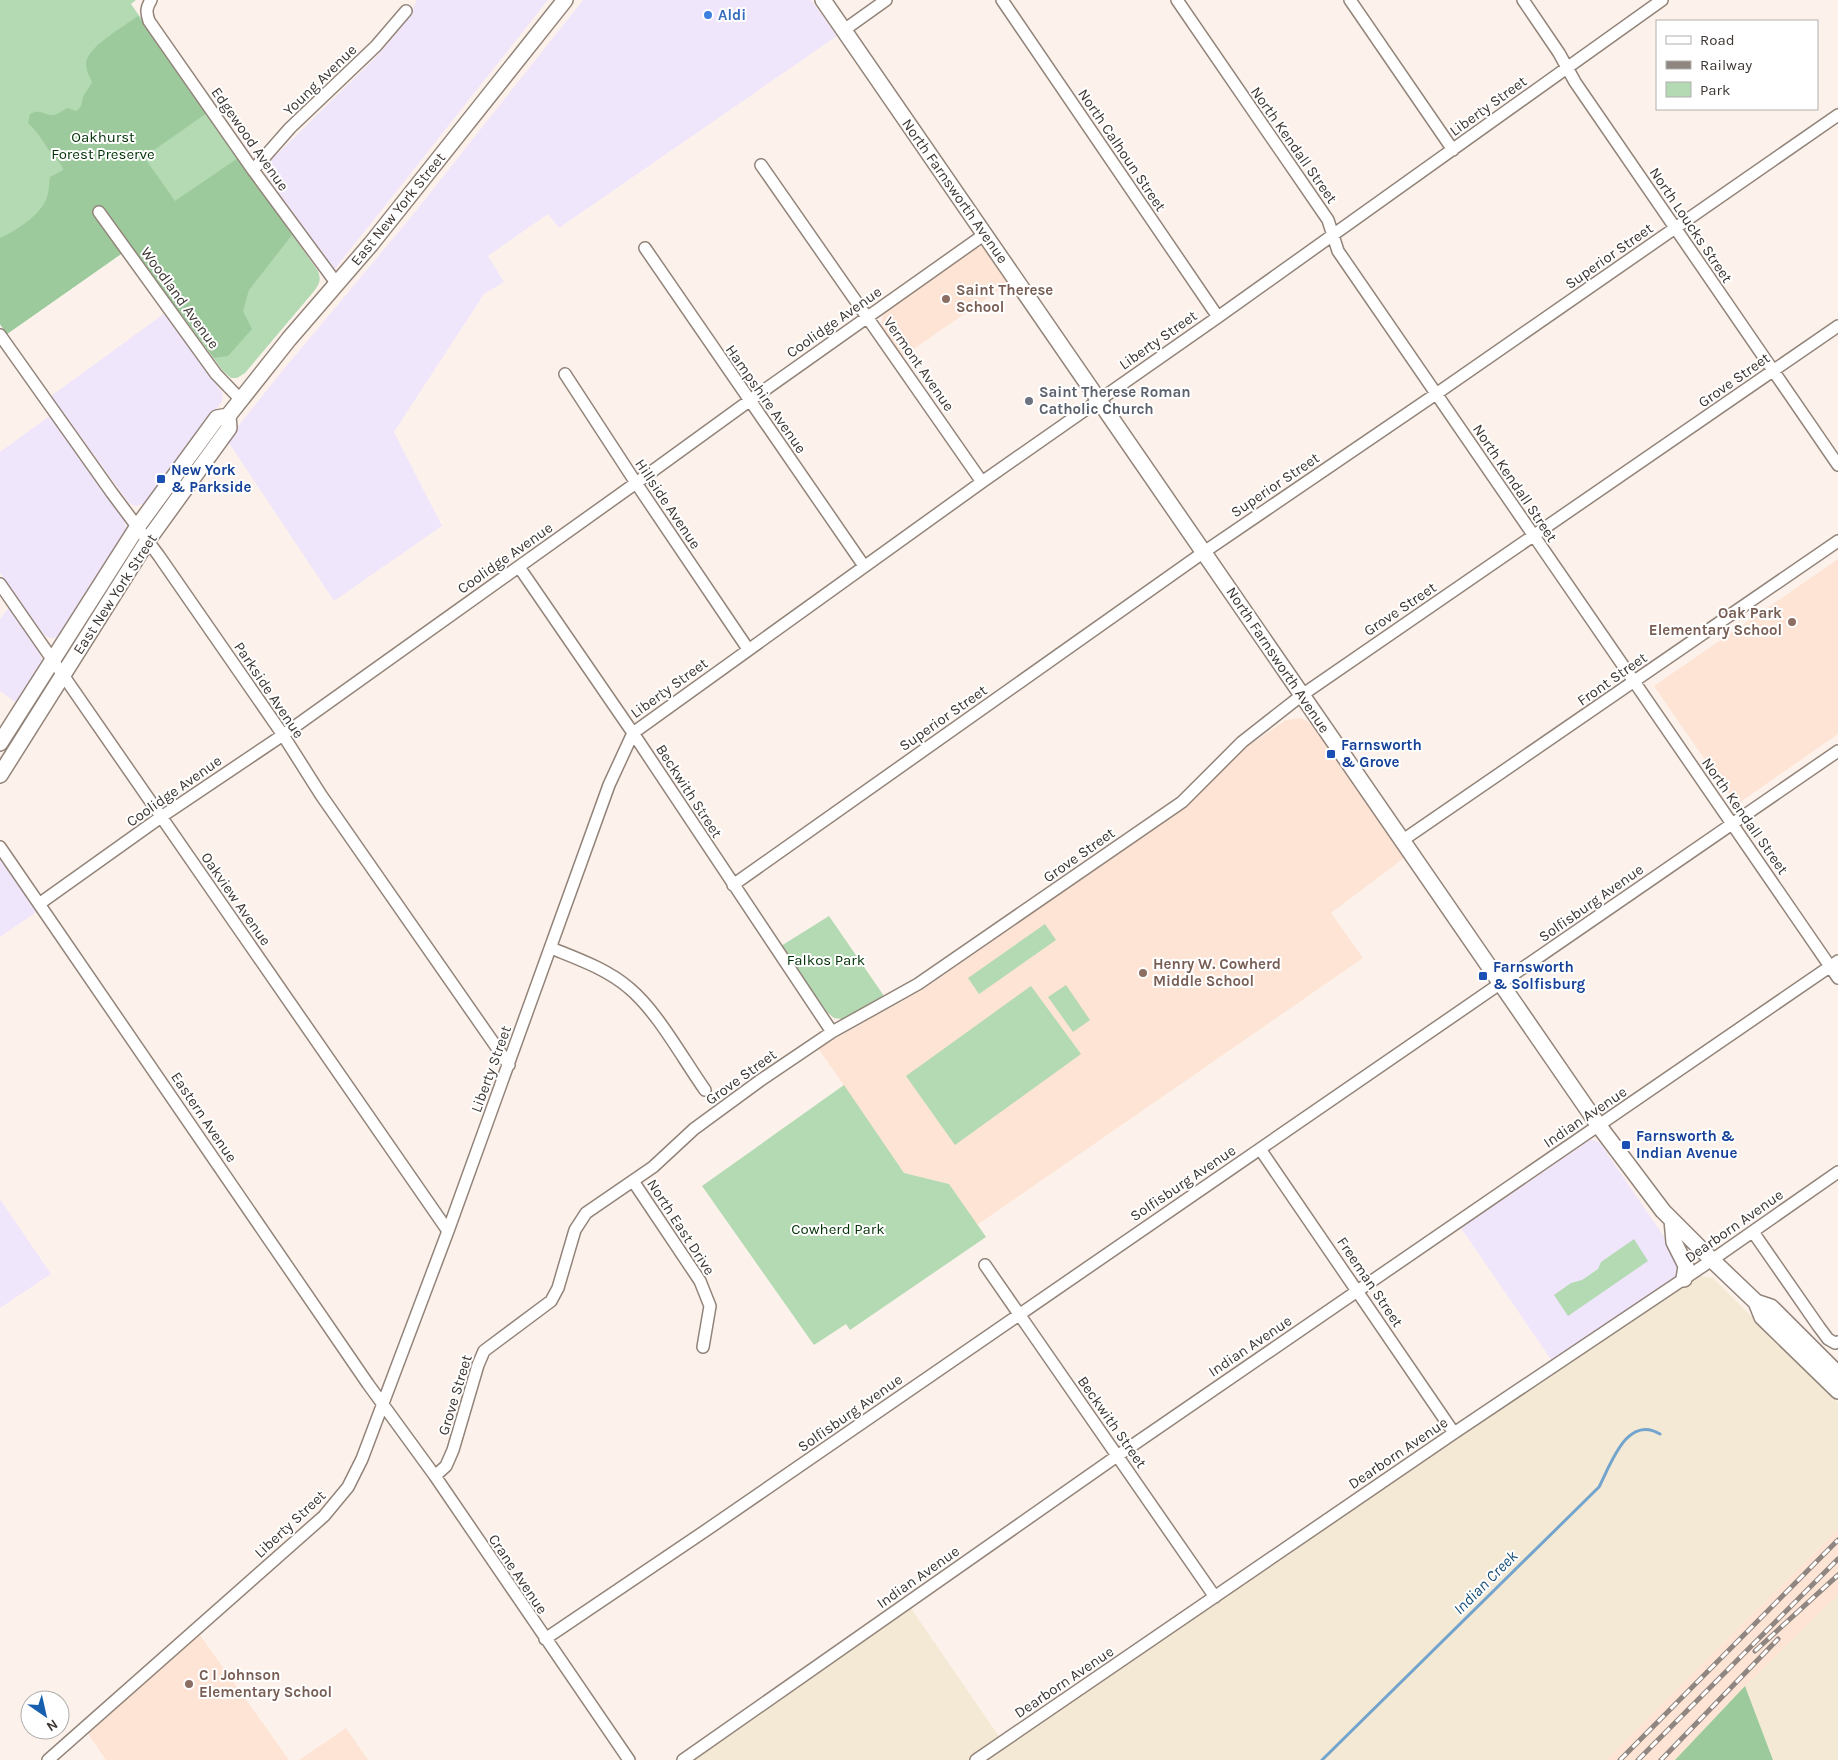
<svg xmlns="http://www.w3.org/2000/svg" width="1838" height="1760" viewBox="0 0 1838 1760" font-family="Karla,sans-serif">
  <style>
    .commercial { fill: #f0e6fb }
    .industrial { fill: #f4e9d4 }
    .built { fill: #fde4d4 }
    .green { fill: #b3dab2 }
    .forest { fill: #9dca9c }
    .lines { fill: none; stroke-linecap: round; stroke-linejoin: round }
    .stream { stroke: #73a4cd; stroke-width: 3 }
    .minor-casing { stroke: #93847a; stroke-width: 14 }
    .major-casing { stroke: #93847a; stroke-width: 18 }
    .minor { stroke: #fff; stroke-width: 11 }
    .major { stroke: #fff; stroke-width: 15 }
    .rail-casing { stroke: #8f8681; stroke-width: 5 }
    .rail { stroke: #fff; stroke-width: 3; stroke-dasharray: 9; stroke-linecap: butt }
    .shop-dot { fill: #3f7fe0; stroke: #fff; stroke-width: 2 }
    .education-dot { fill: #8d6e63; stroke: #fff; stroke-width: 2 }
    .worship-dot { fill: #6b7280; stroke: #fff; stroke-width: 2 }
    .transit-dot { fill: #1a4fb4; stroke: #fff; stroke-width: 2 }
    .labels { text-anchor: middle; stroke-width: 4; stroke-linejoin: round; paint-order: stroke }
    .shop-label { font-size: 15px; font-weight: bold; fill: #366cbe; stroke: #fff; text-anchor: start }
    .street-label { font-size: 15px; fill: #3d3632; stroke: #fff }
    .park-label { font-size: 15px; fill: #023306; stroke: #fff }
    .education-label { font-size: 15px; font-weight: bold; fill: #785e54; stroke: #fff; text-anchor: start }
    .worship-label { font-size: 15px; font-weight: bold; fill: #5b616d; stroke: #fff; text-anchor: start }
    .transit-label { font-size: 15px; font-weight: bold; fill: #164399; stroke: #fff; text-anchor: start }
    .water-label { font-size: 16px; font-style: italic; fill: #195079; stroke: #fff }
  </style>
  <rect width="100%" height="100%" fill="#fdf2eb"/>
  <path class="commercial" d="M417,0H548L334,270L267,176L264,167L379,54L407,20Z
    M583,0H811L837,36L559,228L548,214L488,256L504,282L484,294L394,432L442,526L334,601L227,440L283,370L411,217Z
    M165,313L222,392L223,398L221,403L147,503L135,506L129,503L51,396Z
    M51,415L123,518L127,529L123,539L63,633L57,638H50L44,635L0,573V452Z
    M9,607L39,651L42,660L41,667L18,704L0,691V619Z
    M0,856L38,911L0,937Z
    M1590,1140H1595L1600,1143L1678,1257L1680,1269L1676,1277L1552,1361L1461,1228Z
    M0,1199L51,1274L0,1308Z"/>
  <path class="industrial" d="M1700,1276L1713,1278L1838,1402V1529L1606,1760H679L906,1601L1000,1738L1482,1409L1535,1387L1693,1278Z
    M1838,1595V1760H1773L1745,1686Z"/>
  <path class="built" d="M984,247L1009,283L902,357L881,328L883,314L976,248Z
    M1838,559V734L1736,805L1654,686Z
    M1301,718L1312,724L1404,858L1331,913L1363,958L977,1225L949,1184L904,1173L818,1048L924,989L1193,800L1241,751L1286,720Z
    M1838,1529V1595L1745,1686L1675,1760H1606Z
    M200,1635L289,1760H106L87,1732Z
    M346,1728L368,1760H299Z"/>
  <path class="green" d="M0,0H136L131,4L318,271C321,280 320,283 315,290L245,373L237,378H231L223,371L131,247L7,334L0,324Z
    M829,916L884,996L842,1019L834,1018L827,1012L781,946Z
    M1045,924L1056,940L979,994L968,978Z
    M1066,985L1090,1020L1073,1032L1048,997Z
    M1031,986L1081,1054L955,1145L906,1076Z
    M844,1085L904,1173L949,1184L986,1237L850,1330L846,1324L814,1345L702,1186Z
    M1634,1239L1648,1261L1568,1316L1554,1295L1571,1283L1582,1280L1598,1269L1601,1262Z"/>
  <path class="forest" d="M138,16L207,113L144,157L175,201L238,158L292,235L249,290L243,311L252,329L228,356L214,358L131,247L7,334L0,324V238C16,231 42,214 47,197C49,191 49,183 50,177L63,170C61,162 56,160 51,153C43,142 38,132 28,123L30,114C39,109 42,114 51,115C57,116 63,110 67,108L76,111C83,106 81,104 83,97C85,92 90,87 92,82C89,76 86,70 86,63C88,46 125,26 138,16Z
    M1745,1686L1773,1760H1675Z"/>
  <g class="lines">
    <path class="stream" d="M1322,1760L1599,1487C1611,1464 1627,1414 1660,1434"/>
    <g class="minor-casing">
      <path id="minor" d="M151,0C146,8 146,12 149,21L253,170L337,284
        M1002,0L1218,317
        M1177,0L1328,220L1338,251L1838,978
        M1350,0L1453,150
        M1523,0L1559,53L1575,82L1838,465
        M844,30L886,0
        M761,165L982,482
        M253,170L290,128L376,46L406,11
        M99,212L216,374L241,400
        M645,248L864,566
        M0,335L112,493L159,556L283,735L321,795L509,1065
        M565,374L636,483L748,649
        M519,567L633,733L832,1032
        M0,584L448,1231
        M1403,840L1838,541
        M0,847L368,1384L435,1476L629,1760
        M733,885L1204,552L1436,394L1838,115
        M39,904L161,817L283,735L636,483L749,401L985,234
        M551,948C578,959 607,969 629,988C657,1011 683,1059 705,1090
        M1260,1149L1454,1433
        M633,1181L700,1281L710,1306L703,1347
        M1753,1232L1819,1327L1828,1339L1835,1343L1838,1342
        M985,1265L1215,1597
        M435,1476L446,1466L453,1450L478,1365L484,1351L551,1301L558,1288L575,1230L586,1213L653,1167L694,1129L761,1080L832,1032L918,984L1182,802L1242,742L1302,695L1838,326
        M545,1639L705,1531L1838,751
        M48,1760L324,1516L348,1487L362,1459L448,1231L609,785L633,733L982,482L1218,317L1662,0
        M683,1760L1117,1456L1838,961
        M976,1760L1454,1433L1712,1260L1838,1172"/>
    </g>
    <g class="major-casing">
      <path id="major" d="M823,0L1599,1126L1663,1211L1712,1260L1756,1302L1771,1307L1838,1374
        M0,743L138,526L217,418L228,416L289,339L371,244L565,0
        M0,775L148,540L229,428L228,416
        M1672,1220L1674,1242L1686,1266L1684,1279
        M1756,1302L1762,1317L1838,1391"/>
    </g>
    <use href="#minor" class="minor"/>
    <use href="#major" class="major"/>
    <g class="rail-casing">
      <path id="rail" d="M1755,1651L1838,1575
        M1620,1760L1838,1540
        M1638,1760L1838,1559
        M1661,1760L1778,1639"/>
    </g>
    <use href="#rail" class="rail"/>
  </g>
  <circle class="shop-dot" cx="708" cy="15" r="5"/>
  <g class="education-dot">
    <circle cx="946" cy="299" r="5"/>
    <circle cx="1792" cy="622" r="5"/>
    <circle cx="1143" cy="973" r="5"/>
    <circle cx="189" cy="1684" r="5"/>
  </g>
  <circle class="worship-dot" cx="1029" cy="401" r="5"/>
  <g class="transit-dot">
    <rect x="156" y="474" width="10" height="10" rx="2.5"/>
    <rect x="1326" y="749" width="10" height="10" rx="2.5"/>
    <rect x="1478" y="971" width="10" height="10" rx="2.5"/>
    <rect x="1621" y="1140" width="10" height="10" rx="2.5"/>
  </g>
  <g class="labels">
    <g class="shop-label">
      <text x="718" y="20">Aldi</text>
    </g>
    <g class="street-label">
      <text transform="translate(320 80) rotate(-44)" y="5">Young Avenue</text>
      <text transform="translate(1488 106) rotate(-36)" y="5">Liberty Street</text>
      <text transform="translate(250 139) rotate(55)" y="5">Edgewood Avenue</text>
      <text transform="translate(1294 145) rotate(55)" y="5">North Kendall Street</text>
      <text transform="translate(1122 150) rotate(56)" y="5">North Calhoun Street</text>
      <text transform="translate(955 191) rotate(55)" y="5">North Farnsworth Avenue</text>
      <text transform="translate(398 209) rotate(-51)" y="5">East New York Street</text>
      <text transform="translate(1691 225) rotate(56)" y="5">North Loucks Street</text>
      <text transform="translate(1609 256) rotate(-35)" y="5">Superior Street</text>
      <text transform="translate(180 298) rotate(54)" y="5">Woodland Avenue</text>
      <text transform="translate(834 322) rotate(-35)" y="5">Coolidge Avenue</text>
      <text transform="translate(1158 340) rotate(-35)" y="5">Liberty Street</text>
      <text transform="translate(919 364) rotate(55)" y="5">Vermont Avenue</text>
      <text transform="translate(1734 380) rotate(-35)" y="5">Grove Street</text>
      <text transform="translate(766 399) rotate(55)" y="5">Hampshire Avenue</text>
      <text transform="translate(1515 483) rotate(56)" y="5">North Kendall Street</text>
      <text transform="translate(1275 485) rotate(-34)" y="5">Superior Street</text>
      <text transform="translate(668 504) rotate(56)" y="5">Hillside Avenue</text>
      <text transform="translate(505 558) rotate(-35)" y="5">Coolidge Avenue</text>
      <text transform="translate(115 594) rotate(-57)" y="5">East New York Street</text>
      <text transform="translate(1400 609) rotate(-34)" y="5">Grove Street</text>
      <text transform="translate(1278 660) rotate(56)" y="5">North Farnsworth Avenue</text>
      <text transform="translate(1612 679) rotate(-35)" y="5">Front Street</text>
      <text transform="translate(669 688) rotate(-36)" y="5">Liberty Street</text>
      <text transform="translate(269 690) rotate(56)" y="5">Parkside Avenue</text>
      <text transform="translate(943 718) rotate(-35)" y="5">Superior Street</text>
      <text transform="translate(174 791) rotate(-35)" y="5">Coolidge Avenue</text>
      <text transform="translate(689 791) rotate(57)" y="5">Beckwith Street</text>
      <text transform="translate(1745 816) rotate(55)" y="5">North Kendall Street</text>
      <text transform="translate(1079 855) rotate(-35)" y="5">Grove Street</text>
      <text transform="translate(236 899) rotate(55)" y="5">Oakview Avenue</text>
      <text transform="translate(1591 903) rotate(-35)" y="5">Solfisburg Avenue</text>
      <text transform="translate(491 1069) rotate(-70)" y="5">Liberty Street</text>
      <text transform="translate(741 1077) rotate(-36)" y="5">Grove Street</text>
      <text transform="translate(204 1117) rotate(56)" y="5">Eastern Avenue</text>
      <text transform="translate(1585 1117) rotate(-34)" y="5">Indian Avenue</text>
      <text transform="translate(1183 1183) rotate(-34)" y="5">Solfisburg Avenue</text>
      <text transform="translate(1734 1226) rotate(-35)" y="5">Dearborn Avenue</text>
      <text transform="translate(681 1227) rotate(57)" y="5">North East Drive</text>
      <text transform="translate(1370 1282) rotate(56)" y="5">Freeman Street</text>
      <text transform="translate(1250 1346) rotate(-34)" y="5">Indian Avenue</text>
      <text transform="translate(455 1395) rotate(-73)" y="5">Grove Street</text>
      <text transform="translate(850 1413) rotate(-35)" y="5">Solfisburg Avenue</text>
      <text transform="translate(1112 1422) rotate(55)" y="5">Beckwith Street</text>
      <text transform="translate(1398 1453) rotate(-34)" y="5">Dearborn Avenue</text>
      <text transform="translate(290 1524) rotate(-43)" y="5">Liberty Street</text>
      <text transform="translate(518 1574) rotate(56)" y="5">Crane Avenue</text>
      <text transform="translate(918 1577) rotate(-35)" y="5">Indian Avenue</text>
      <text transform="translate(1064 1682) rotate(-34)" y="5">Dearborn Avenue</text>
    </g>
    <g class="park-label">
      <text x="103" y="142">Oakhurst<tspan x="103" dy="17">Forest Preserve</tspan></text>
      <text x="826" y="965">Falkos Park</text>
      <text x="838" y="1234">Cowherd Park</text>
    </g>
    <g class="education-label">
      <text x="956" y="295">Saint Therese<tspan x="956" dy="17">School</tspan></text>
      <text x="1782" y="618" text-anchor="end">Oak Park<tspan x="1782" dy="17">Elementary School</tspan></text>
      <text x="1153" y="969">Henry W. Cowherd<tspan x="1153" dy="17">Middle School</tspan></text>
      <text x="199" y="1680">C I Johnson<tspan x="199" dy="17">Elementary School</tspan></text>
    </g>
    <g class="worship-label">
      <text x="1039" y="397">Saint Therese Roman<tspan x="1039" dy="17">Catholic Church</tspan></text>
    </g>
    <g class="transit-label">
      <text x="171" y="475">New York<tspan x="171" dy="17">&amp; Parkside</tspan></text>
      <text x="1341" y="750">Farnsworth<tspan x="1341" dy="17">&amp; Grove</tspan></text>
      <text x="1493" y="972">Farnsworth<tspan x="1493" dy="17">&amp; Solfisburg</tspan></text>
      <text x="1636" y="1141">Farnsworth &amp;<tspan x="1636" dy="17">Indian Avenue</tspan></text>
    </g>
    <g class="water-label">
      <text transform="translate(1485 1582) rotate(-45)" y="6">Indian Creek</text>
    </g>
  </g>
  <rect x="1656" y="20" width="162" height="90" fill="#ffffff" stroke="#b1afad"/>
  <rect x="1666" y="36" width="25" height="8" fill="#ffffff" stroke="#b1afad"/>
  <text x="1700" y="45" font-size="15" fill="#3d3632">Road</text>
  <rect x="1666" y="61" width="25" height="8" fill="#8f8681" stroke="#b1afad"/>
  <text x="1700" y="70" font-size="15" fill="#3d3632">Railway</text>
  <rect x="1666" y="82" width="25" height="15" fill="#b3dab2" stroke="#b1afad"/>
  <text x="1700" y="95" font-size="15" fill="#3d3632">Park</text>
  <g transform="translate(45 1715) rotate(146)"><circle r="24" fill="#ffffff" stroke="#b1afad"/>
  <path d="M0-4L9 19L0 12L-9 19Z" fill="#175faf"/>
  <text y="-8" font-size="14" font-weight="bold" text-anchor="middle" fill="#3d3632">N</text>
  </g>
</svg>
